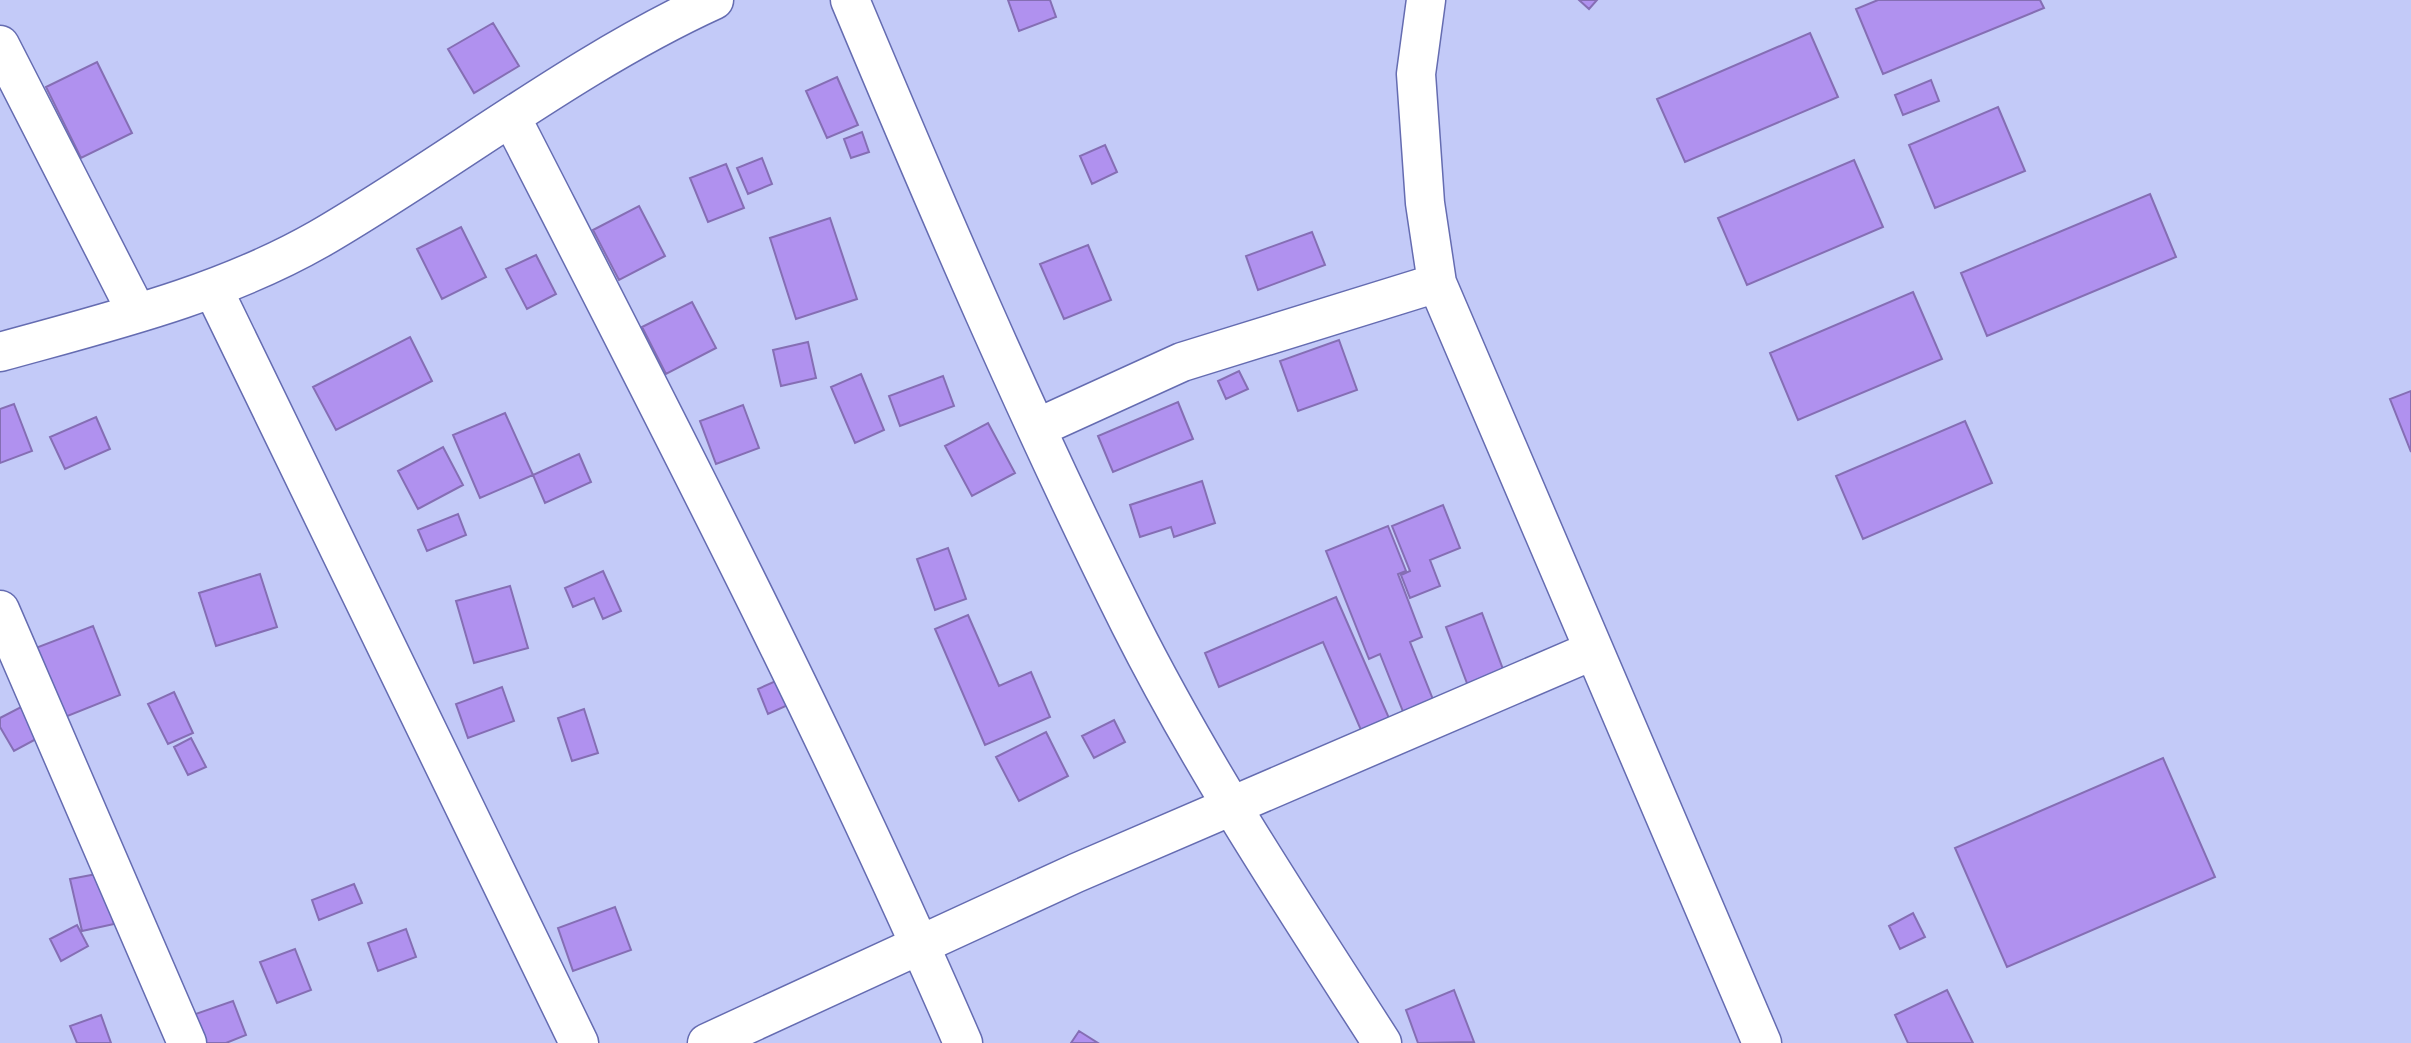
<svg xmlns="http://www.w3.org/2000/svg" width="2411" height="1043" viewBox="0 0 2411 1043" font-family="'Exo 2',sans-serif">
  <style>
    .building { fill: #b091ef; stroke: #856eb4; stroke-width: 2 }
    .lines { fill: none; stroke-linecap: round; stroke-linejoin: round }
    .minor-casing { stroke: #656cb1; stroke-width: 41 }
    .minor { stroke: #fff; stroke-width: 38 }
  </style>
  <rect width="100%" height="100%" fill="#c3caf8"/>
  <path class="building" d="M1008,0H1050L1056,17L1019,31Z
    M1579,0H1597L1589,9Z
    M1878,0H2040L2044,8L1883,74L1856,9Z
    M493,23L519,66L474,93L448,49Z
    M1810,33L1838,97L1685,162L1657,99Z
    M97,62L132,133L81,158L46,87Z
    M837,77L858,125L827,138L806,91Z
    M1931,80L1939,101L1903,115L1895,95Z
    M1998,107L2025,171L1935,208L1909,145Z
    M862,132L869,152L851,158L844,139Z
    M1105,145L1117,172L1092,184L1080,156Z
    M762,158L772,184L748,194L737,168Z
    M1854,160L1883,227L1747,285L1718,218Z
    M726,164L744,208L708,222L690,178Z
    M2150,194L2176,257L1987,336L1961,273Z
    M639,206L665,256L619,280L593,230Z
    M830,218L857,299L796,319L770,238Z
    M461,227L486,277L442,299L417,249Z
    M1312,232L1325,265L1258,290L1246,256Z
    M1088,245L1111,300L1064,319L1040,264Z
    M536,255L556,294L527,309L506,269Z
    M1913,292L1942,359L1798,420L1770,353Z
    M692,302L716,348L666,374L642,327Z
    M410,337L432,381L336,430L313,387Z
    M1339,340L1357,390L1298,411L1280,361Z
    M808,342L816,378L781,386L773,350Z
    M1239,371L1248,389L1226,399L1218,381Z
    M861,374L884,430L855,443L831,387Z
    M943,376L954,406L900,426L889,396Z
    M2411,391V452L2390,399Z
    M1178,402L1193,439L1113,472L1098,436Z
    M14,404L32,451L0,463V409Z
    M743,405L759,448L716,464L700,421Z
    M505,413L533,475L480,498L453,435Z
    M96,417L110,449L65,469L50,437Z
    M1965,421L1992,483L1863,539L1836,476Z
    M988,423L1015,473L972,496L945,446Z
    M443,447L463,485L418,509L398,471Z
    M579,454L591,482L545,503L533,475Z
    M1202,481L1215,523L1174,537L1171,527L1140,537L1130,505Z
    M1443,505L1460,548L1430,560L1440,586L1410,598L1401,575L1410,571L1392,526Z
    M458,514L466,535L427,551L418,530Z
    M1388,526L1406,571L1398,574L1422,637L1410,642L1434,702L1404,714L1380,654L1369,659L1326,551Z
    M948,548L966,599L935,610L917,559Z
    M603,571L621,611L603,619L594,598L573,607L565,588Z
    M260,574L277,627L216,646L199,593Z
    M510,586L528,648L474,663L456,601Z
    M1336,597L1392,725L1364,737L1323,642L1219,687L1205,653Z
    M1482,613L1504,672L1468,686L1446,627Z
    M968,615L999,686L1031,672L1050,717L985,745L935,629Z
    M93,626L120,695L60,719L33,649Z
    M778,680L788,705L768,714L758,689Z
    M502,687L514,721L468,738L456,704Z
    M174,692L193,733L168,744L148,704Z
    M21,707L38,738L14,751L0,727V718Z
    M584,709L598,753L572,761L558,718Z
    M1114,720L1125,742L1094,758L1082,736Z
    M1046,732L1068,776L1019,801L996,757Z
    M191,738L206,767L188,775L174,747Z
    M2163,758L2215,877L2007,967L1955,848Z
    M102,873L114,924L82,931L70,879Z
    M354,884L362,903L319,920L312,900Z
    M615,907L631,950L573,971L558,928Z
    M1913,913L1925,937L1900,949L1889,926Z
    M77,925L88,946L61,961L50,939Z
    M406,929L416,957L378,971L368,943Z
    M295,949L311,990L277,1003L260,962Z
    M1454,990L1474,1042L1418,1043L1406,1010Z
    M1947,990L1973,1043H1908L1895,1015Z
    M233,1001L246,1035L226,1043H194L184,1018Z
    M101,1015L111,1043H77L70,1026Z
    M1079,1031L1098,1043H1071Z"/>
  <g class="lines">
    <g class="minor-casing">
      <path id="minor" d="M850,0C938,210 1028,420 1130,624C1203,769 1294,906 1382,1043
        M1426,0L1416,74L1425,203L1437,283L1762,1043
        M0,45L137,313
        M512,119C668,424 827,729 963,1043
        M213,289L579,1043
        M0,352C108,322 221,295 319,239C450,163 576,63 714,0
        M1037,428L1182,362L1437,283
        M0,610L187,1043
        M707,1043L1076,873L1594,650"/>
    </g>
    <use href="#minor" class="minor"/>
  </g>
</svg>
